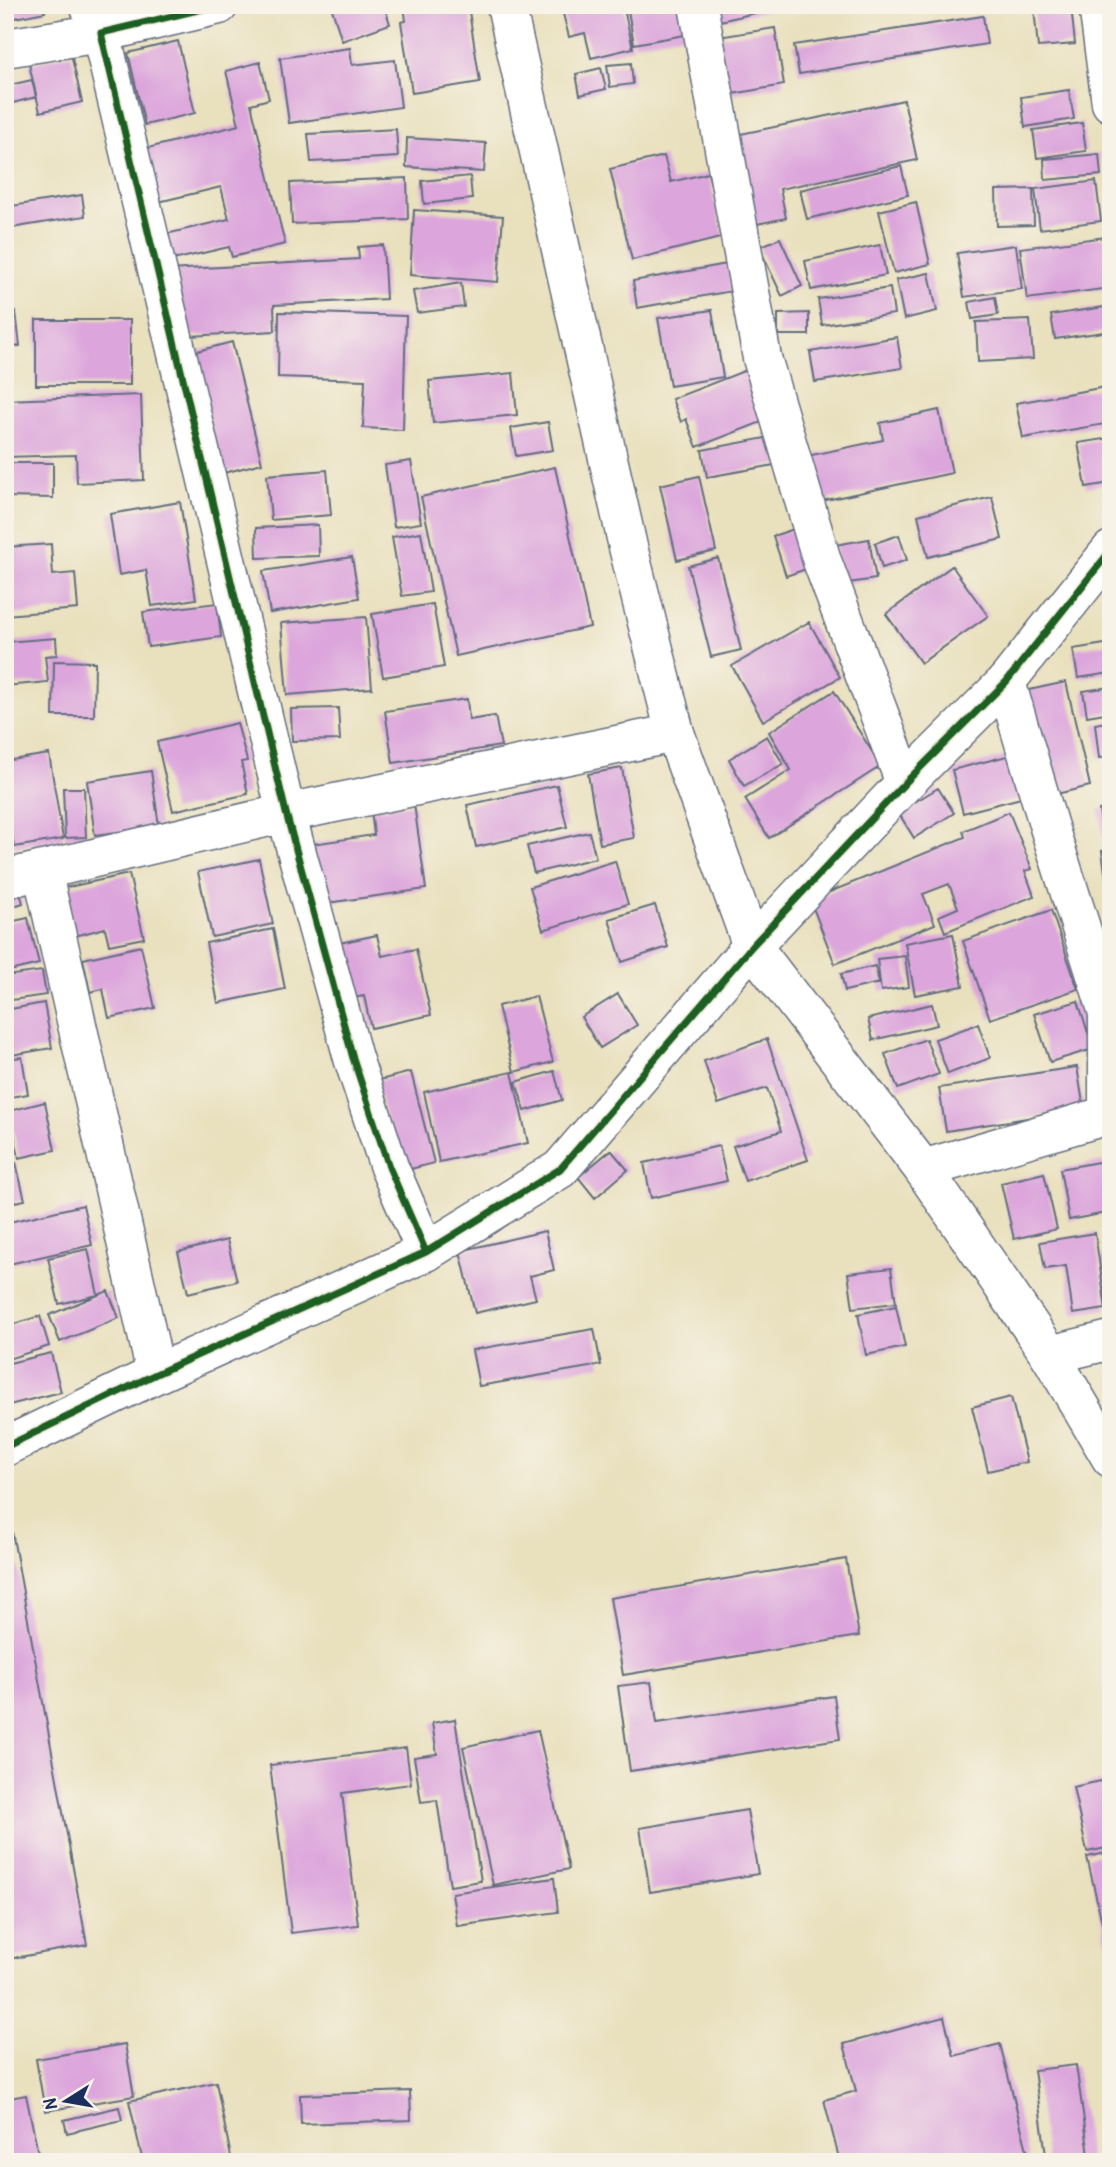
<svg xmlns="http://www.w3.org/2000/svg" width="1116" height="2167" viewBox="0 0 1116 2167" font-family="'Patrick Hand',sans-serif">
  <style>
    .building { fill: #dca5dc }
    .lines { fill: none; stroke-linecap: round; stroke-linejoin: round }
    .minor-casing { stroke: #636d7f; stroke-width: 41 }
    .tertiary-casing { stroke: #636d7f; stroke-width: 41 }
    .secondary-casing { stroke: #636d7f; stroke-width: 41 }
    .minor { stroke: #fff; stroke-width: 38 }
    .tertiary { stroke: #fff; stroke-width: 38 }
    .secondary { stroke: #fff; stroke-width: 38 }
    .cycleway-casing { stroke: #f7f3e8; stroke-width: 11 }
    .cycleway { stroke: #1b5e20; stroke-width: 7 }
  </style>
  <rect width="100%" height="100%" fill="#f7f3e8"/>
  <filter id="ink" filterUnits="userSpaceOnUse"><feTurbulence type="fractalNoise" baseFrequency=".0143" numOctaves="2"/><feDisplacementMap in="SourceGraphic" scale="14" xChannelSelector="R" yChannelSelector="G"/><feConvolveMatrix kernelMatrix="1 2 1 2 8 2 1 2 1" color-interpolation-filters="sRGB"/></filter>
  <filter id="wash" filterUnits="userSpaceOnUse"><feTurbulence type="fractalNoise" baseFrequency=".00686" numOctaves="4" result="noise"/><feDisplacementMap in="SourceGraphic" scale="28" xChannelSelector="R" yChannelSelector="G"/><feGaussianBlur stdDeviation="1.57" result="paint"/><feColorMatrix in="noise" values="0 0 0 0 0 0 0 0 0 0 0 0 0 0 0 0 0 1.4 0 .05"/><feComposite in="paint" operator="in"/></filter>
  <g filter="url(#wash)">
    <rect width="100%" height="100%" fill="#e9e0bd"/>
    <g id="blocks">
      <path class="building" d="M5,5H43L45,12L5,20Z
        M334,5H384L390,24L342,41L331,6Z
        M404,5H468L480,82L412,93L401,22L406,21Z
        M623,5L633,48L591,58L585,33L569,37L561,6Z
        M627,5H691L696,33L634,44Z
        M717,5H776L777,8L720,21Z
        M1071,6L1075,44L1038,47L1034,9Z
        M983,16L987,44L799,74L794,45Z
        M775,28L784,85L721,96L712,38Z
        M178,41L195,113L145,125L128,53Z
        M350,48L352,65L395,60L401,107L289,123L280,58Z
        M71,54L82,102L40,112L29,64Z
        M260,62L269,99L251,104L285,244L232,257L229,247L164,262L158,236L229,219L221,187L154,203L140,150L239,125L226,71Z
        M631,63L633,84L610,87L607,65Z
        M601,68L606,89L580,95L576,74Z
        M32,80L36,97L5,105V86Z
        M1069,90L1074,119L1025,127L1021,97Z
        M904,100L917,160L780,189L786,218L752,225L726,137Z
        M1082,123L1086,151L1037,158L1033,130Z
        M396,129L398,157L311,162L308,134Z
        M407,138L486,143L484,172L406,167Z
        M1099,154L1101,175L1045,180L1044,159Z
        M664,156L671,182L708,173L724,237L632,260L610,169Z
        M901,166L908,195L807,219L800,190Z
        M470,176L472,199L424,204L422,181Z
        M407,178L408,219L292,224L290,183Z
        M1096,181L1101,221L1040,229L1035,189Z
        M1033,189L1034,225L997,226L996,190Z
        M82,195L85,216L5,229V207Z
        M916,202L930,264L894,273L879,211Z
        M414,210L503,216L498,282L410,275Z
        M1105,237L1111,288L1027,299L1020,248Z
        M780,238L802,286L782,296L759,247Z
        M383,245L386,299L274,305L275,331L173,337L169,270L359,259L358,247Z
        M880,245L886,275L811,290L805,261Z
        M1016,245L1022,289L964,297L957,253Z
        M727,264L732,291L637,308L633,281Z
        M929,273L937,311L904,319L896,280Z
        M461,283L464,307L417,313L413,291Z
        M890,288L894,314L822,325L818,299Z
        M995,297L998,315L972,319L969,302Z
        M1111,306V331L1055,339L1051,315Z
        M712,310L723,377L670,386L658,318Z
        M16,312L20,346L5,348V314Z
        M279,312L406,316L403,430L363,428L365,380L278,377Z
        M809,313V335H778V314Z
        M36,320H130V385H36Z
        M1030,320L1033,359L978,362L976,322Z
        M897,337L902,368L815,382L810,352Z
        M232,342L262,463L220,474L190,353Z
        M749,369L767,420L697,447L686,419L681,422L672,399Z
        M513,373L517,415L433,423L429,381Z
        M1111,386V423L1023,438L1016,403Z
        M141,395L144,480L77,483L76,455L5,457V400Z
        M939,410L952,473L817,502L807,456L883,440L880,423Z
        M548,422L553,450L516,456L511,428Z
        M776,436L780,464L707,477L702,450Z
        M1111,438V483L1086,487L1078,443Z
        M411,461L421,523L394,527L385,465Z
        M5,463H53V498L5,497Z
        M555,467L590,627L456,656L421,497Z
        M327,470L331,515L271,520L267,475Z
        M699,476L716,551L677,560L660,485Z
        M992,497L1002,539L928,557L918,515Z
        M180,502L196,599L152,606L146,570L119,575L110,514Z
        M318,525L319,556L257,558L256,528Z
        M800,527L812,567L786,576L773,536Z
        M421,532L431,592L402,596L392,537Z
        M899,535L907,560L882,568L875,543Z
        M869,539L876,579L841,584L835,545Z
        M51,544L53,575L75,573L78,609L5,615V547Z
        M352,557L359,598L270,613L263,571Z
        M718,558L741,650L711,657L688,566Z
        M952,566L988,616L921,663L886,614Z
        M217,603L221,637L148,647L143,612Z
        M433,604L444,667L383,677L372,614Z
        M366,617L372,688L287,695L281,623Z
        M809,622L840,677L763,721L732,666Z
        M56,638L57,655L45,656L48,682L5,686V642Z
        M1111,643V673L1078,678L1073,649Z
        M54,661L95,662L94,716H53Z
        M1066,682L1090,786L1044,797L1020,692Z
        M1111,687V712L1087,716L1083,691Z
        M834,691L881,766L769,838L745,799L791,770L769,732Z
        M467,699L469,720L495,716L501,746L393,763L385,711Z
        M338,708L340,740L292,741L291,709Z
        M1111,721V757L1099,758L1095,724Z
        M237,723L247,761L241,762L248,794L173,811L157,742Z
        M767,736L783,764L744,786L729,759Z
        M49,754L63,839L14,847L5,792V761Z
        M1011,755L1021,798L963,813L952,770Z
        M622,768L634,838L600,844L588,774Z
        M151,771L159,826L95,835L87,781Z
        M557,785L567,827L476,847L467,805Z
        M63,788H84L86,837L65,838Z
        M938,788L954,813L914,838L898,812Z
        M414,804L426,889L320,904L312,844L374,835L371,810Z
        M1111,807V835L1103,836L1099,810Z
        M1009,812L1032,869L1025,871L1034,896L945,932L939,916L958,908L949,884L923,894L935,924L835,964L810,900L965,837L963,831Z
        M589,832L596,858L534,873L527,846Z
        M1111,850V901H1109L1102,851Z
        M259,859L273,924L212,937L198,872Z
        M615,861L628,904L543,930L530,887Z
        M129,874L144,938L109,945L105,928L75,936L64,888Z
        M18,886L23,903L5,909V890Z
        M655,905L668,947L622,962L609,919Z
        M1051,910L1078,989L990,1019L963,941Z
        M28,918L39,964L5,972V923Z
        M273,929L285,989L218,1003L206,943Z
        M953,934L963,986L915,995L905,943Z
        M377,935L382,956L416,949L431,1015L371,1028L364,996L343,1000L330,945Z
        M141,946L155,1008L109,1018L103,989L90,992L83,959Z
        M905,956L909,987L881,991L877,959Z
        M875,966L879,983L845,991L841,974Z
        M42,971L46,995L5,1001V976Z
        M618,994L637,1025L600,1048L581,1017Z
        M536,996L553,1062L514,1072L498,1006Z
        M1078,1001L1093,1049L1050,1062L1034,1014Z
        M44,1003L52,1048L5,1056V1010Z
        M932,1004L937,1025L873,1040L868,1019Z
        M978,1024L990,1058L948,1074L935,1039Z
        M767,1039L808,1160L745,1181L733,1146L781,1131L767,1088L718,1104L704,1061Z
        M926,1039L939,1074L898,1089L885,1054Z
        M22,1057L28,1094L5,1098V1059Z
        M1077,1067L1084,1109L946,1131L939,1088Z
        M554,1071L562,1100L525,1111L516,1082Z
        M411,1072L434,1163L399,1172L376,1081Z
        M512,1072L528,1143L439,1162L424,1092Z
        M45,1102L55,1150L19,1158L9,1111Z
        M719,1146L727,1181L651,1198L644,1163Z
        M611,1150L628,1170L595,1198L578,1177Z
        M1104,1161L1111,1212L1069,1220L1060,1169Z
        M16,1163L25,1200L5,1204V1165Z
        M1044,1173L1057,1229L1014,1239L1001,1183Z
        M83,1205L92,1245L5,1265V1223Z
        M545,1231L554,1270L530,1276L536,1299L475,1313L460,1251Z
        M1095,1233L1106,1309L1073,1314L1066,1266L1045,1269L1040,1242Z
        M227,1240L237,1281L188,1293L178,1252Z
        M88,1249L98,1295L59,1304L48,1258Z
        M1111,1255V1303H1107L1102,1256Z
        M891,1268L896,1303L853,1308L848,1273Z
        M108,1291L119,1318L60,1342L49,1315Z
        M896,1306L905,1347L866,1355L858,1314Z
        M40,1316L49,1346L5,1360V1327Z
        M594,1329L601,1365L479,1386L472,1350Z
        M51,1353L61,1392L9,1405L5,1388V1364Z
        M1011,1397L1027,1462L988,1471L972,1407Z
        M5,1493L87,1945L8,1959L5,1946Z
        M846,1559L859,1636L623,1675L610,1598Z
        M651,1682L657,1723L834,1696L840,1739L630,1771L618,1686Z
        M455,1719L481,1881L450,1886L437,1800L421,1802L414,1757L437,1754L432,1723Z
        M538,1730L569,1869L493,1885L463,1747Z
        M406,1748L411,1784L342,1793L358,1925L291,1933L270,1765Z
        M1101,1781L1111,1823V1847L1087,1852L1073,1787Z
        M747,1810L758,1874L650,1892L640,1828Z
        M1111,1852V1958H1110L1087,1857Z
        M554,1878L558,1912L457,1926L452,1893Z
        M944,2017L954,2056L1000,2044L1030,2162H840L824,2100L856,2091L844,2044Z
        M125,2044L134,2096L45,2111L36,2059Z
        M1076,2065L1090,2162H1047L1034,2070Z
        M216,2082L232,2162H143L129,2101Z
        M410,2091L411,2120L301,2124L300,2095Z
        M26,2095L40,2162H5V2099Z
        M119,2107L122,2120L67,2133L64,2120Z"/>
    </g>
  </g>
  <g filter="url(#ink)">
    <use href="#blocks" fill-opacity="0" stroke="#636d7f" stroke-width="2"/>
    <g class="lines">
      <g class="minor-casing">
        <path id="minor" d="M219,5L101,33L286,813L353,1058L389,1167L426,1252
          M698,5L762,358L822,561L905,783
          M1098,5L1111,103
          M5,48L101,33L89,5
          M42,870L156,1374
          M5,879L286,813L675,733
          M923,1169L1108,1115V1013L1049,827L1006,682
          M1050,1355L1111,1340"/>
      </g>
      <g class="tertiary-casing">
        <path id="tertiary" d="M5,1447L156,1374L426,1252L560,1169L752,946L905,783L1006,682L1111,550"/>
      </g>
      <g class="secondary-casing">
        <path id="secondary" d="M506,5L628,547L675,733L752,946L923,1169L1050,1355L1111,1458"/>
      </g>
      <use href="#minor" class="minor"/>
      <use href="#tertiary" class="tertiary"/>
      <use href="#secondary" class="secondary"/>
      <g class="cycleway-casing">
        <path id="cycleway" d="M219,5L101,33L286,813L353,1058L389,1167L426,1252
          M5,1447L156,1374L426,1252L560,1169L752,946L905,783L1006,682L1111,550"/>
      </g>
      <use href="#cycleway" class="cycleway"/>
    </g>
  </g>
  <rect width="1116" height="2167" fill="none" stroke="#f7f3e8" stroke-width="28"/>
  <g transform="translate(66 2101) rotate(259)" stroke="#f7f3e8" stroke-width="5" paint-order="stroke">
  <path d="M0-5L12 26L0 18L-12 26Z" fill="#1b2f5e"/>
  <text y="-10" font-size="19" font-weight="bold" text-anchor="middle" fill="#1b2f5e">N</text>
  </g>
</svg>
